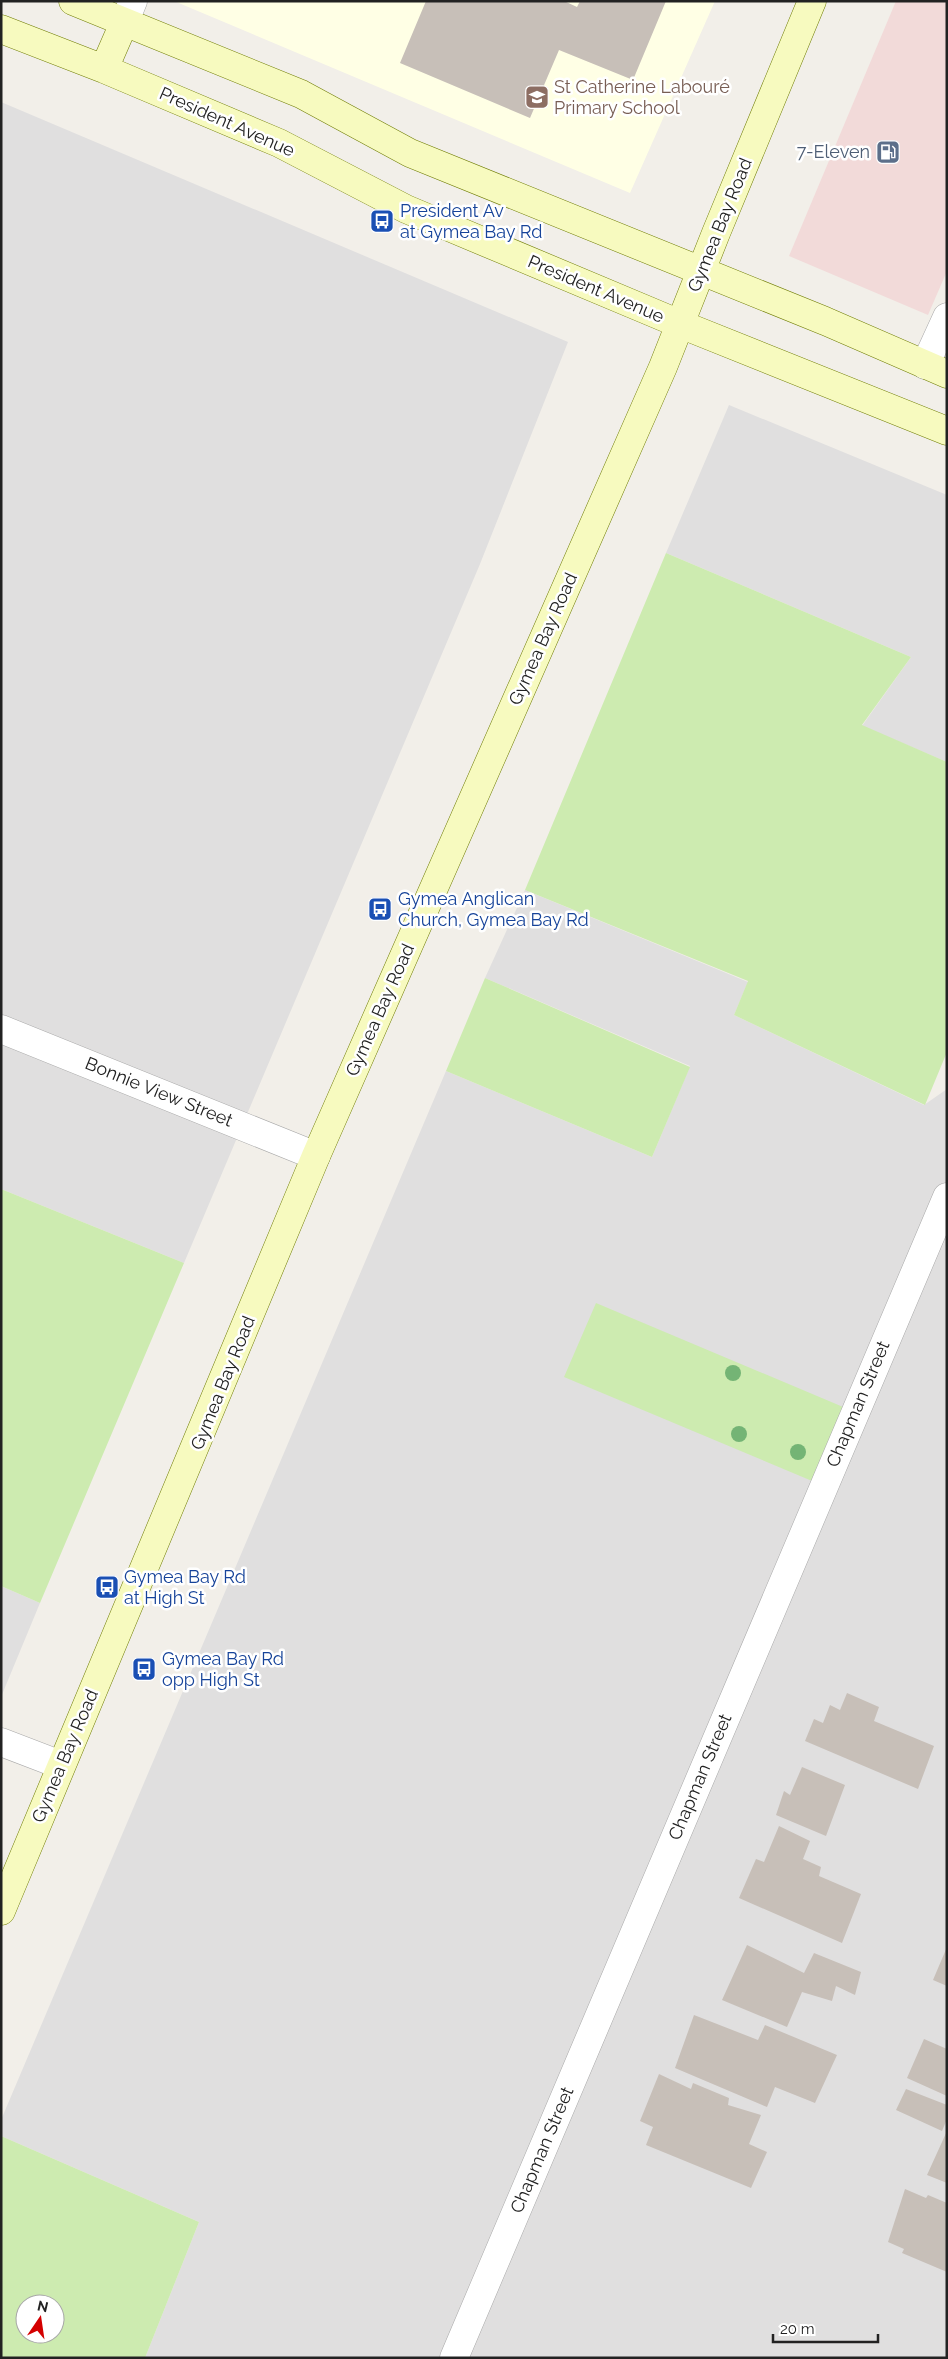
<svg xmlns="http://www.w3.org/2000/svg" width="948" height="2359" viewBox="0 0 948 2359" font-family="Raleway,sans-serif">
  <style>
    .residential { fill: #e0dfdf }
    .commercial { fill: #f2dad9 }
    .education { fill: #ffffe5 }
    .grass { fill: #cdebb0; fill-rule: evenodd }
    .building { fill: #c7bfb8 }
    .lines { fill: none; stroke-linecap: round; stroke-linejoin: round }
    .street-casing { stroke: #a9a9a9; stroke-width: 29 }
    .secondary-casing { stroke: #707d05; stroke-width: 29 }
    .street { stroke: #fff; stroke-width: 28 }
    .secondary { stroke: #f7fabf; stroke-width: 28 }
    .tree { fill: #74b475 }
    .labels { text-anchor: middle; stroke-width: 5; stroke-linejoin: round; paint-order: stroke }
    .education-label { font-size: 18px; fill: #785e54; stroke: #fff; text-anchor: start }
    .street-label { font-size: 18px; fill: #222; stroke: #fff }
    .service-label { font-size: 18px; fill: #4e5e75; stroke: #fff; text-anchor: end }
    .transit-label { font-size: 18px; fill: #164399; stroke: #fff; text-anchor: start }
  </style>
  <rect width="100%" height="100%" fill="#f2efe9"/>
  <path class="residential" d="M1,102L568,342L480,564L184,1263L1,1189Z
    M729,405L947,495V762L862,726L911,657L666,553Z
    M525,890L748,982L734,1015L924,1105L947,1089V2358H145L199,2222L1,2136V2120L446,1071L652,1157L690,1066L485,978Z
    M1,1586L40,1603L1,1697Z"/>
  <path class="commercial" d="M896,1H947V271L928,315L789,256Z"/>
  <path class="education" d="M174,1H715L630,193Z"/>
  <path class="grass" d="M666,553L911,657L862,725L947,762V1052L925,1105L734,1015L748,981L525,890Z
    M485,978L690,1067L652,1157L446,1071Z
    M1,1189L184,1263L40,1603L1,1586Z
    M596,1303L855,1412L824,1486L564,1377Z
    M1,2136L199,2222L145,2358H1ZM25,2304H55V2334H25Z"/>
  <path class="building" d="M426,1H564L577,7L580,1H666L633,80L559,50L530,118L400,63Z
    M847,1693L879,1707L874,1721L934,1746L918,1789L805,1741L814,1719L823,1723L830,1705L840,1710Z
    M802,1767L845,1785L826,1836L776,1815L784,1791L790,1795Z
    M779,1826L810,1841L803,1859L821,1867L819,1876L861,1894L842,1943L739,1898L756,1859L764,1862Z
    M747,1945L804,1973L814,1953L861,1972L855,1995L836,1986L832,2001L802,1992L787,2027L722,2000Z
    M947,1947V1986L933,1980Z
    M694,2015L758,2040L765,2025L837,2055L815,2103L775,2087L767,2107L675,2068Z
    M924,2039L947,2049V2096L907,2078Z
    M659,2074L691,2089L693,2083L729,2098L728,2105L761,2115L749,2144L767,2152L751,2188L646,2145L653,2127L640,2121Z
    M906,2089L947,2105V2119L942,2131L896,2110Z
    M947,2131V2183L927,2175Z
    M905,2189L926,2198L928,2195L947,2203V2272L902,2253L904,2249L888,2242Z"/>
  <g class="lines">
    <g class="street-casing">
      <path id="street" d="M124,23L133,1
        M925,365L947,317
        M1,1029L316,1156
        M1,1742L61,1765
        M454,2358L947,1197"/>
    </g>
    <g class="secondary-casing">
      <path id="secondary" d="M73,1L301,94L410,153L825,321L947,374
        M1,29L104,69L279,143L406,209L680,324L947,431
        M104,69L124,23
        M1,1911L316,1156L663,367L716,233L812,1"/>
    </g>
    <use href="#street" class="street"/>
    <use href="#secondary" class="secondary"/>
  </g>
  <g class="tree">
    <circle cx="733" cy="1373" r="8"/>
    <circle cx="739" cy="1434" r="8"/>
    <circle cx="798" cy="1452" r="8"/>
  </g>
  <defs>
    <g id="school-square" transform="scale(1.25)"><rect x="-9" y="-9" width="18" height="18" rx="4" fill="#8d6e63" stroke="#fff"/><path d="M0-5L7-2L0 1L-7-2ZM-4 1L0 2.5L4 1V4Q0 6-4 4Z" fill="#fff"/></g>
    <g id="fuel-square" transform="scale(1.25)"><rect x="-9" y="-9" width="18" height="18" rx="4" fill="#5c6f8a" stroke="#fff"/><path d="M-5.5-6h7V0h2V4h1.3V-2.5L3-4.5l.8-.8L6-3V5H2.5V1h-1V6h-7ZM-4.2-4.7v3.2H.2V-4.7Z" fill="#fff"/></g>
    <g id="bus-square" transform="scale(1.25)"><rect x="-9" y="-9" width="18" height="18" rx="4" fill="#1a4fb4" stroke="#fff"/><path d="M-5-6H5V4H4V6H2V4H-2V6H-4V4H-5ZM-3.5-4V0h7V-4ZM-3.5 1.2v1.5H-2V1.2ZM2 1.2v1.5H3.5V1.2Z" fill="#fff"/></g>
  </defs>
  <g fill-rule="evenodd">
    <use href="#school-square" x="537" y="97"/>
    <use href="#fuel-square" x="888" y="152"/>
    <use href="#bus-square" x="382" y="221"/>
    <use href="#bus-square" x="380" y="909"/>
    <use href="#bus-square" x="107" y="1587"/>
    <use href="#bus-square" x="144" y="1669"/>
  </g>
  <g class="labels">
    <g class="education-label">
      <text x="554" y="93">St Catherine Labouré<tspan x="554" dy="21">Primary School</tspan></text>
    </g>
    <g class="street-label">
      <text transform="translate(227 122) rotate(24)" y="6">President Avenue</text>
      <text transform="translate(720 225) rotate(-68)" y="6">Gymea Bay Road</text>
      <text transform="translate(596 289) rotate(23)" y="6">President Avenue</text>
      <text transform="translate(543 639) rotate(-66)" y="6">Gymea Bay Road</text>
      <text transform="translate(380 1010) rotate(-66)" y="6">Gymea Bay Road</text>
      <text transform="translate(159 1092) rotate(22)" y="6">Bonnie View Street</text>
      <text transform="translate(223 1383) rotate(-68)" y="6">Gymea Bay Road</text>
      <text transform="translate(858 1404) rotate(-67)" y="6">Chapman Street</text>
      <text transform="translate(65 1756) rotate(-67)" y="6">Gymea Bay Road</text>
      <text transform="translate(700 1777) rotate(-67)" y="6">Chapman Street</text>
      <text transform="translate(542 2150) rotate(-67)" y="6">Chapman Street</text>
    </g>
    <g class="service-label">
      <text x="870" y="158">7-Eleven</text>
    </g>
    <g class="transit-label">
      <text x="400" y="217">President Av<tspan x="400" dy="21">at Gymea Bay Rd</tspan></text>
      <text x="398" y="905">Gymea Anglican<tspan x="398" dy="21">Church, Gymea Bay Rd</tspan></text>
      <text x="124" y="1583">Gymea Bay Rd<tspan x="124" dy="21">at High St</tspan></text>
      <text x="162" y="1665">Gymea Bay Rd<tspan x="162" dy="21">opp High St</tspan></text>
    </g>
  </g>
  <rect width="948" height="2359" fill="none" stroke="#222222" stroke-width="5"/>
  <g transform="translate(40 2319) rotate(13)"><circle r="24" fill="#ffffff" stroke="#a7a7a7"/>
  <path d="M0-4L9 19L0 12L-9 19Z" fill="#d40000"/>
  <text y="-8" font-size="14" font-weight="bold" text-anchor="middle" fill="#222222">N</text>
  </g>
  <path d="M773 2334v8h105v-8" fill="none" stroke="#222222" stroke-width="2.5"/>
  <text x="780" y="2334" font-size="15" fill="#222222" stroke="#ffffff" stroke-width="4" paint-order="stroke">20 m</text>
</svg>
